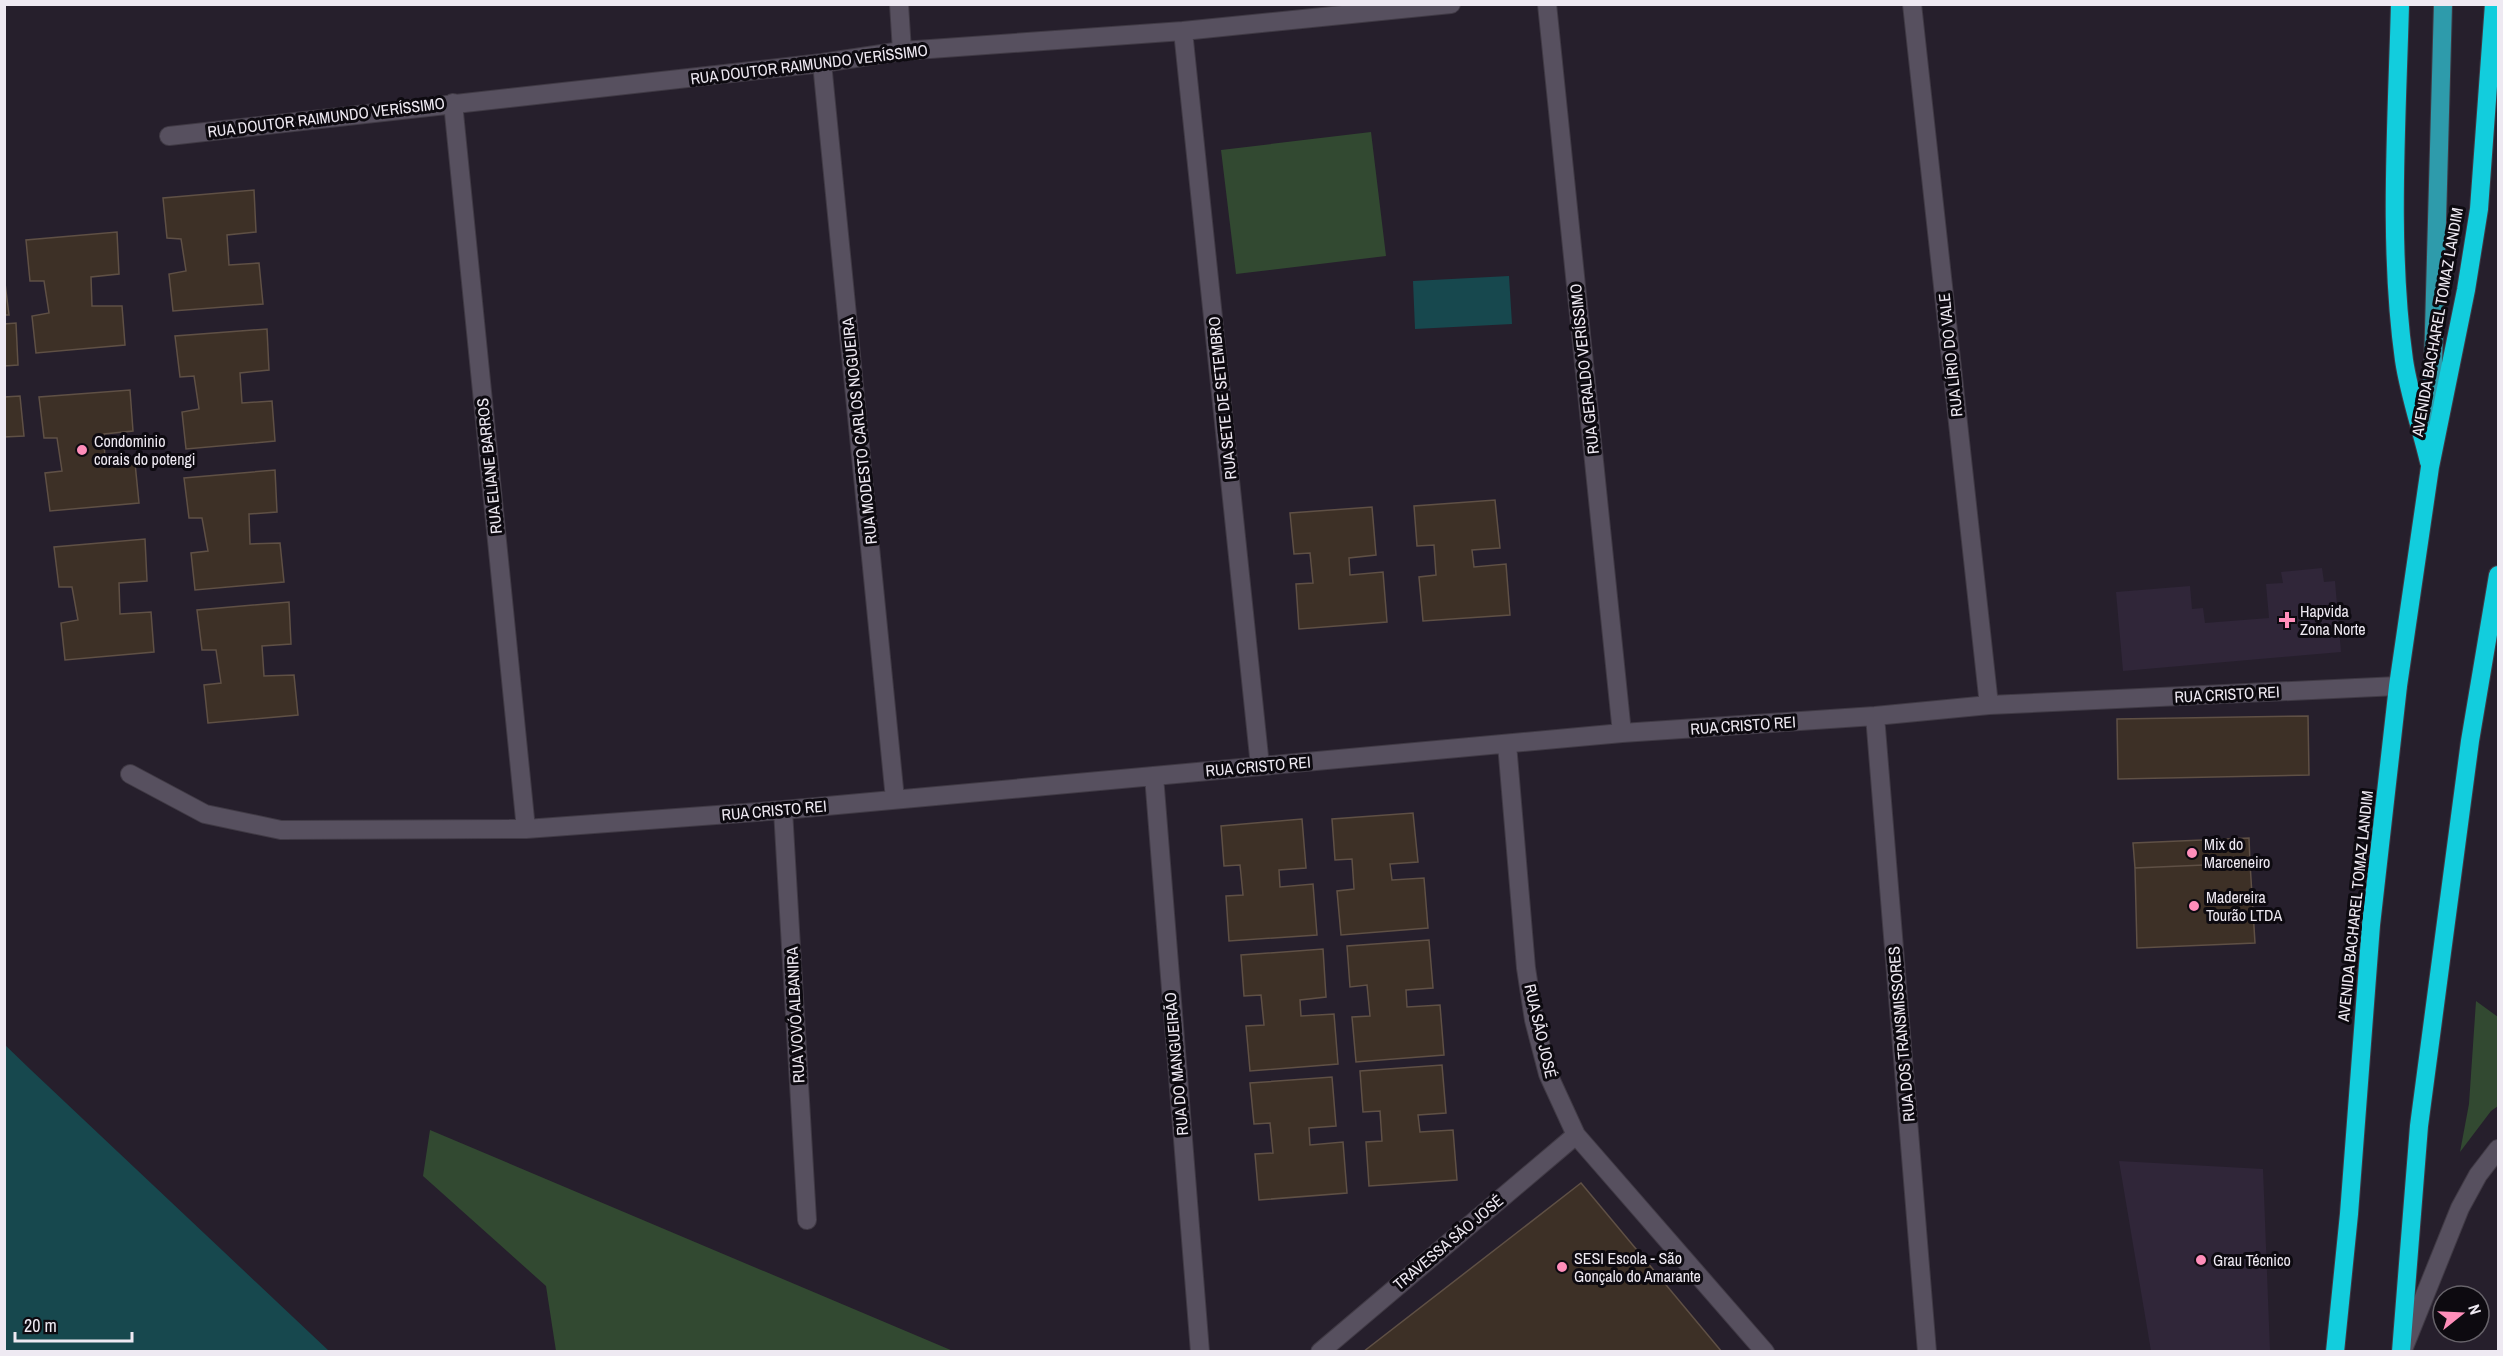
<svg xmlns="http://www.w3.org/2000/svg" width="2503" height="1356" viewBox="0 0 2503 1356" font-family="'Archivo Narrow',sans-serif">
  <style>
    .built { fill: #302639 }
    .green { fill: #324931 }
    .water { fill: #17484e }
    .building { fill: #3d3026; stroke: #5f5045; stroke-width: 1.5 }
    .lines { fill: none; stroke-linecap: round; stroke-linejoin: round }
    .minor-casing { stroke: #403a45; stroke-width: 20 }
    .major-casing { stroke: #403a45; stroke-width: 20 }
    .highway-casing { stroke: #403a45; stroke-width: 20 }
    .minor { stroke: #57505f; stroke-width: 18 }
    .major { stroke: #2e9bab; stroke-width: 18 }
    .highway { stroke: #12cddd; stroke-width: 18 }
    .poi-dot { fill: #ff8eba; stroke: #0d0a10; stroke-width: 2 }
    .labels { text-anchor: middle; stroke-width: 6; stroke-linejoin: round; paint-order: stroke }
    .street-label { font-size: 16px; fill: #eee9f2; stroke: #0d0a10 }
    .poi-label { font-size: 16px; fill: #eee9f2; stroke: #0d0a10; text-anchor: start }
  </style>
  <rect width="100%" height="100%" fill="#261f2c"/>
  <path class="built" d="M2322,568L2324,582L2335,581L2341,652L2123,671L2116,592L2190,586L2192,609L2203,608L2205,623L2269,618L2266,584L2283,583L2281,572Z
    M2119,1161L2263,1169L2270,1351H2151Z"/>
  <path class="green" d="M1371,132L1386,256L1236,274L1221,150Z
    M2476,1001L2498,1017V1106L2491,1111L2460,1152L2469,1104Z
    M430,1130L953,1351H556L546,1286L423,1176Z"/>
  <path class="water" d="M1509,276L1512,324L1415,329L1413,281Z
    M4,1044L31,1070L329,1351H5Z"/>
  <path class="building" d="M254,190L256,232L227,235L229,265L259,263L263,304L173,311L169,274L186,271L181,239L167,238L163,198Z
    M117,232L119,274L91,277L92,306H122L125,345L36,353L32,316L49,313L44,281H30L26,240Z
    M4,275L9,315H4Z
    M16,323L18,365L4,366V324Z
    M267,329L269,370L240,373L242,403L272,401L275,441L186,449L182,412L199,409L194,376L180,377L175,336Z
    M130,390L133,431L104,434L105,464L135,463L139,503L50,511L45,473L62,471L57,438H44L39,397Z
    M20,396L24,436L4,437V397Z
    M275,470L277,512L249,514L250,544L280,543L284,582L195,590L191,553L208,551L202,518H189L184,478Z
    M1495,500L1500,548L1472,550L1474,567L1506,564L1510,615L1423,621L1419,577L1436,575L1434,545L1417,546L1414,506Z
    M1372,507L1376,555L1349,558L1350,575L1383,572L1387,622L1299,629L1296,584L1313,583L1310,553L1294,554L1290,513Z
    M145,539L147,581L119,583L120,614L151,612L154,652L65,660L61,623L78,620L72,587H59L54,547Z
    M289,602L291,644L262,646L264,676L294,675L298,715L208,723L204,685L221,683L216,650H202L197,610Z
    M2308,716L2309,775L2118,779L2117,719Z
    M1413,813L1418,862L1390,864L1392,880L1424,878L1428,928L1341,935L1337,891L1354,889L1352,859L1335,860L1332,819Z
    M1302,819L1306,868L1279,870L1280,887L1313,884L1317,935L1229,941L1226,896L1243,895L1240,865L1224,866L1221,826Z
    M2249,838L2250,863L2135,868L2133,843Z
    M2250,863L2255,943L2137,948L2135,868Z
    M1429,940L1433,988L1406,990L1407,1007L1440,1005L1444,1055L1356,1062L1352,1017L1370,1016L1367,985L1350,987L1347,946Z
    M1323,949L1326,997L1300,1000L1301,1016L1334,1014L1338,1064L1250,1071L1246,1026L1264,1025L1261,995L1244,996L1241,955Z
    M1442,1065L1446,1113L1418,1115L1420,1132L1453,1130L1457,1180L1369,1186L1366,1142L1382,1141L1380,1111L1363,1112L1360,1071Z
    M1332,1077L1336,1126L1309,1128L1310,1145L1343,1142L1347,1193L1259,1200L1255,1154L1273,1153L1270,1123L1254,1124L1250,1083Z
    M1581,1183L1722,1352H1363Z"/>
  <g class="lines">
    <g class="minor-casing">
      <path id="minor" d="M899,4L902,51
        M1547,4L1622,733
        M1912,4L1989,705
        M1183,31L1260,766
        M822,63L895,799
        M453,103L526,829
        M169,136L822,63L902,51L1183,31L1451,4
        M1875,716L1927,1352
        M1507,744L1526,968L1534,1020L1548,1074L1576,1135L1765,1352
        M130,774L205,814L281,830L526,829L783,810L1622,733L1875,716L1989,705L2398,686
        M1154,776L1200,1352
        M783,810L807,1220
        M2404,1347L2460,1208L2478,1175L2498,1149
        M1320,1352L1576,1135"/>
    </g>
    <g class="major-casing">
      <path id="major" d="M2431,438L2443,4"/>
    </g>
    <g class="highway-casing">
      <path id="highway" d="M2400,4C2397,120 2388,246 2404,360C2409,394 2421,428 2429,462
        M2335,1352L2349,1214L2371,925L2398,686L2430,467L2466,290L2479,209L2494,4
        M2401,1352L2419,1126L2470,741L2498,575"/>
    </g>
    <use href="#minor" class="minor"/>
    <use href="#major" class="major"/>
    <use href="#highway" class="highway"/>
  </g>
  <g class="poi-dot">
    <circle cx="82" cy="450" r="6"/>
    <path d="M2284 611h6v6h6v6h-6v6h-6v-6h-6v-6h6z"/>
    <circle cx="2192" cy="853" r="6"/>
    <circle cx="2194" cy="906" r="6"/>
    <circle cx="2201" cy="1260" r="6"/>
    <circle cx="1562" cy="1267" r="6"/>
  </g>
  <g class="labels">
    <g class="street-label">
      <text transform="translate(809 64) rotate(-7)" y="6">RUA DOUTOR RAIMUNDO VERÍSSIMO</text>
      <text transform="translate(326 117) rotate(-7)" y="6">RUA DOUTOR RAIMUNDO VERÍSSIMO</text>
      <text transform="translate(2437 322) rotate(-80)" y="6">AVENIDA BACHAREL TOMAZ LANDIM</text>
      <text transform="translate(1950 355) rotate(-96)" y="6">RUA LÍRIO DO VALE</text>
      <text transform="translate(1584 369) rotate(-96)" y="6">RUA GERALDO VERÍSSIMO</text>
      <text transform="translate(1222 398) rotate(-96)" y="6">RUA SETE DE SETEMBRO</text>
      <text transform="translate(859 431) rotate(-96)" y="6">RUA MODESTO CARLOS NOGUEIRA</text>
      <text transform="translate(489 466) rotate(-96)" y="6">RUA ELIANE BARROS</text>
      <text transform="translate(2227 694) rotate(-3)" y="6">RUA CRISTO REI</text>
      <text transform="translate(1743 725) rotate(-4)" y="6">RUA CRISTO REI</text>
      <text transform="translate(1258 766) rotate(-5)" y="6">RUA CRISTO REI</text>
      <text transform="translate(774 810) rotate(-5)" y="6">RUA CRISTO REI</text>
      <text transform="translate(2355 906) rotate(-84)" y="6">AVENIDA BACHAREL TOMAZ LANDIM</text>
      <text transform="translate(795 1015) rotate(-93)" y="6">RUA VOVÓ ALBANIRA</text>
      <text transform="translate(1541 1031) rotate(77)" y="6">RUA SÃO JOSÉ</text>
      <text transform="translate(1901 1034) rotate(-95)" y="6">RUA DOS TRANSMISSORES</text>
      <text transform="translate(1176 1064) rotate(-95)" y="6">RUA DO MANGUEIRÃO</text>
      <text transform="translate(1448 1242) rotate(-40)" y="6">TRAVESSA SÃO JOSÉ</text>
    </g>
    <g class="poi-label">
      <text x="94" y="447">Condominio<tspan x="94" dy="18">corais do potengi</tspan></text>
      <text x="2300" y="617">Hapvida<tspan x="2300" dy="18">Zona Norte</tspan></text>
      <text x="2204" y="850">Mix do<tspan x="2204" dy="18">Marceneiro</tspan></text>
      <text x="2206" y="903">Madereira<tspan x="2206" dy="18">Tourão LTDA</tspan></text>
      <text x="1574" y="1264">SESI Escola - São<tspan x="1574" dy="18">Gonçalo do Amarante</tspan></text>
      <text x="2213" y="1266">Grau Técnico</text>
    </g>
  </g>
  <rect width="2503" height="1356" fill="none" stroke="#eee9f2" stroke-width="12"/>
  <g transform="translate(2461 1314) rotate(72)"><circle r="28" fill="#0d0a10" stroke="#67636a" stroke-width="1.5"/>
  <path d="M0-4.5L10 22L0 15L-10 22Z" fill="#ff8eba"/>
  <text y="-9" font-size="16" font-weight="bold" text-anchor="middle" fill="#eee9f2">N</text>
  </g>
  <path d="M15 1332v9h117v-9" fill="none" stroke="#eee9f2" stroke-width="3"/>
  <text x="24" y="1332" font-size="18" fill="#eee9f2" stroke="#0d0a10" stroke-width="4.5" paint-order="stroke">20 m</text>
</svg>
